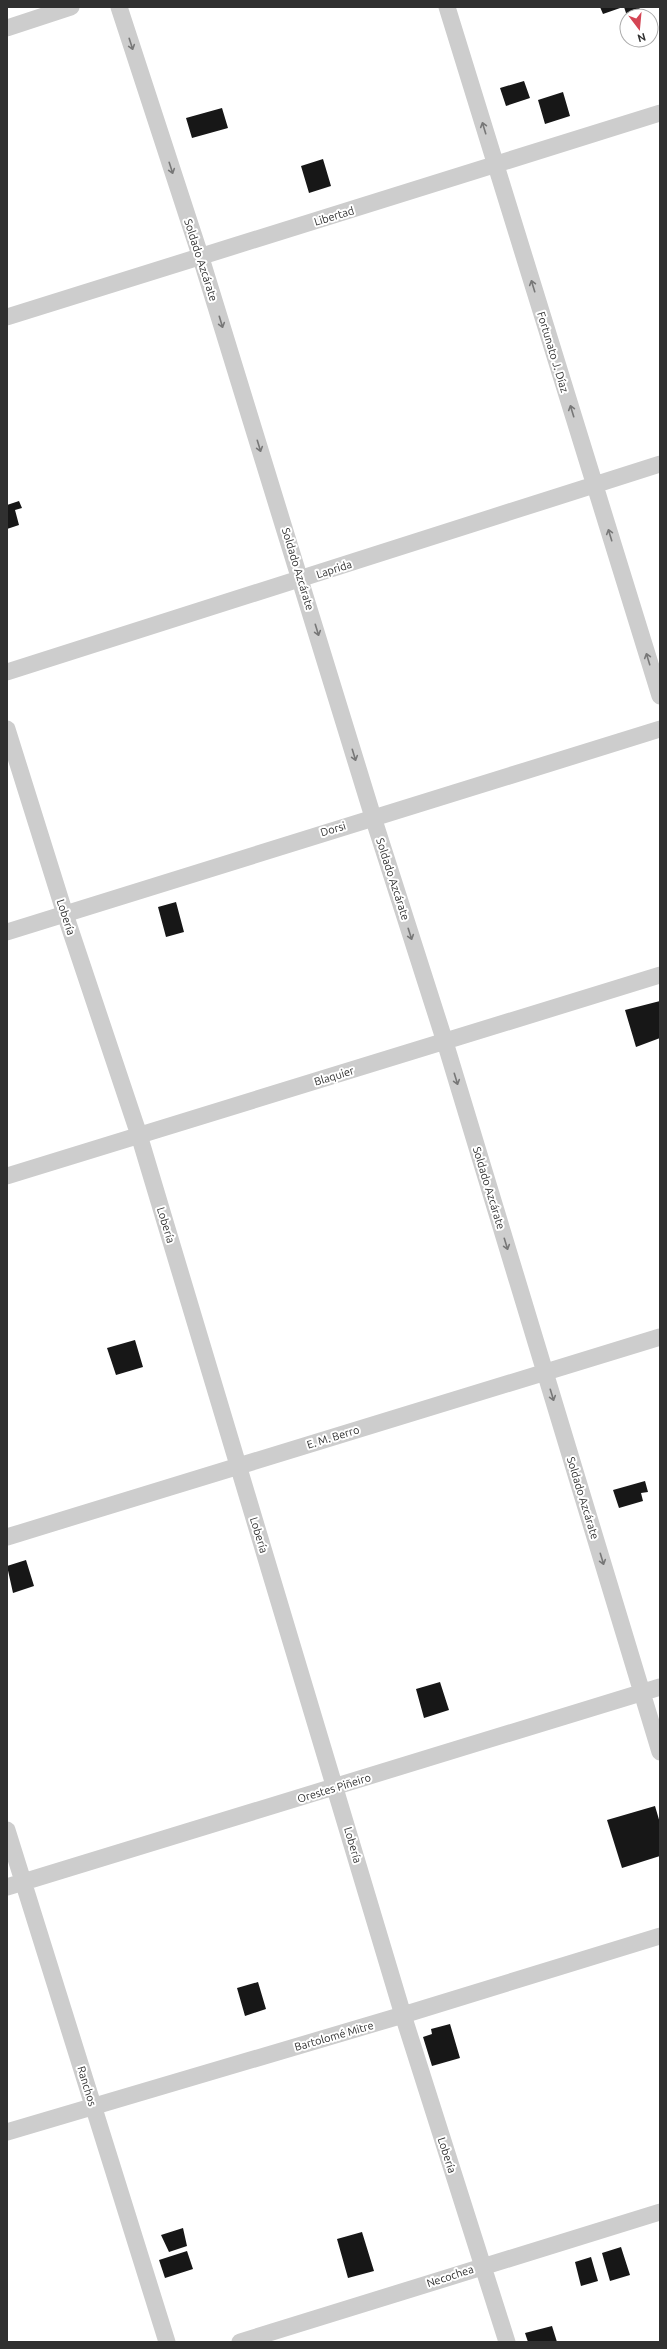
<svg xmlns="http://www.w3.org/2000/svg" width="667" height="2349" viewBox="0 0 667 2349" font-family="Ubuntu,sans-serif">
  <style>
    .building { fill: #171717 }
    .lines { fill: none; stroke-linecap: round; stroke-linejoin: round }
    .street { stroke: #cdcdcd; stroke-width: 17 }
    .oneway { stroke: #777 }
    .labels { text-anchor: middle; stroke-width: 4; stroke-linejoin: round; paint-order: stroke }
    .street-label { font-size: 11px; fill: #303030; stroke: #fff }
  </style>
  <rect width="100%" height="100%" fill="#fff"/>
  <path class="building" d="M600,7H623L603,14Z
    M624,7H639L641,13L627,16Z
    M524,81L530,98L506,106L500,88Z
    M563,92L570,116L545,124L538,100Z
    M222,108L228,128L192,138L186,118Z
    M323,159L331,186L309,193L301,166Z
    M19,501L22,508L15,510L19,525L7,529V505Z
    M176,902L184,932L166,937L158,907Z
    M660,1001V1038L636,1047L625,1010Z
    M135,1340L143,1367L116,1375L107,1348Z
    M645,1481L648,1492L641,1493L643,1501L619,1508L613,1490Z
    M26,1560L34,1586L13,1593L7,1566Z
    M440,1682L449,1710L424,1718L416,1689Z
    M655,1806L660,1823V1856L622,1868L607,1820Z
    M258,1982L266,2009L245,2016L237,1988Z
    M450,2024L460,2058L432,2066L423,2037L432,2034L431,2029Z
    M183,2228L187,2246L169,2252L161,2235Z
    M362,2232L374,2271L348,2278L337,2239Z
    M621,2247L630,2275L610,2281L602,2253Z
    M187,2251L193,2269L165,2278L159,2260Z
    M591,2257L598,2281L581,2286L575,2262Z
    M552,2326L557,2342H528L525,2333Z"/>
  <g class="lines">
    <path class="street" d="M119,7L201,258L373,817L445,1042L660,1752
      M447,7L660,696
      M7,28L71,7
      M7,317L660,113
      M7,672L660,464
      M7,729L65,914L139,1135L403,2015L507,2342
      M7,932L660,729
      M7,1176L660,975
      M7,1537L660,1337
      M7,1830L167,2342
      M7,1887L660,1687
      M7,2132L403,2015L660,1936
      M240,2342L660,2212"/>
  </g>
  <defs><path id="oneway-shaft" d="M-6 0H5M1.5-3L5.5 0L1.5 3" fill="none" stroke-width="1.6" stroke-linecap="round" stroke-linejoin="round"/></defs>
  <g class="oneway">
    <use href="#oneway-shaft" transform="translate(131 44) rotate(72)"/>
    <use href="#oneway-shaft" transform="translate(484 128) rotate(-107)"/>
    <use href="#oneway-shaft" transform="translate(171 168) rotate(72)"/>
    <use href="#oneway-shaft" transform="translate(533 286) rotate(-107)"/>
    <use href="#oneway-shaft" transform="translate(221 322) rotate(73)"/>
    <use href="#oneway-shaft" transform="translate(572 411) rotate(-107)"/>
    <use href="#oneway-shaft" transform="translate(259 446) rotate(73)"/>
    <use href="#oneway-shaft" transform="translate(610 535) rotate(-107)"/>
    <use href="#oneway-shaft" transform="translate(317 630) rotate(73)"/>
    <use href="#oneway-shaft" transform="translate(648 659) rotate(-107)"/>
    <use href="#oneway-shaft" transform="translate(354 755) rotate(73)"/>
    <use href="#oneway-shaft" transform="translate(410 934) rotate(72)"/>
    <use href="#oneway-shaft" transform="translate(456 1079) rotate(73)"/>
    <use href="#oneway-shaft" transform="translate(506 1244) rotate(73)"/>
    <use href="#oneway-shaft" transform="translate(552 1395) rotate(73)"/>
    <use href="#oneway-shaft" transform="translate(602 1559) rotate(73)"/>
  </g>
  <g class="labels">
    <g class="street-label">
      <text transform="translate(334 216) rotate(-17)" y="4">Libertad</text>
      <text transform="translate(201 260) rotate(72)" y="4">Soldado Azcárate</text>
      <text transform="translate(553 352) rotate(73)" y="4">Fortunato J. Díaz</text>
      <text transform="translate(298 569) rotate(73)" y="4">Soldado Azcárate</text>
      <text transform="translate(334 569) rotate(-18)" y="4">Laprida</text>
      <text transform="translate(333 829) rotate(-17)" y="4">Dorsi</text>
      <text transform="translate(393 879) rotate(72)" y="4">Soldado Azcárate</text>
      <text transform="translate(66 917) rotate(72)" y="4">Lobería</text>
      <text transform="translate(334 1076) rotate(-17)" y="4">Blaquier</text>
      <text transform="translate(489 1188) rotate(73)" y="4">Soldado Azcárate</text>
      <text transform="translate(166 1225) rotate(73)" y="4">Lobería</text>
      <text transform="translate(333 1437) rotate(-17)" y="4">E. M. Berro</text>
      <text transform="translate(583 1498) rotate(73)" y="4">Soldado Azcárate</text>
      <text transform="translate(259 1535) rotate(73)" y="4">Lobería</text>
      <text transform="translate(334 1788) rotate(-17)" y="4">Orestes Piñeiro</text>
      <text transform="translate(353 1845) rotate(74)" y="4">Lobería</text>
      <text transform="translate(334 2036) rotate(-16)" y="4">Bartolomé Mitre</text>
      <text transform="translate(87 2086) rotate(73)" y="4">Ranchos</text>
      <text transform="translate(447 2155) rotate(72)" y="4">Lobería</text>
      <text transform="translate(450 2276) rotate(-18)" y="4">Necochea</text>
    </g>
  </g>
  <rect width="667" height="2349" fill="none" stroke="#303030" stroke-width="16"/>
  <g transform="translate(639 28) rotate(164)"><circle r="19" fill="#ffffff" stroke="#acacac"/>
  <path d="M0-3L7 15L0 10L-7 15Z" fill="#d44554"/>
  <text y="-6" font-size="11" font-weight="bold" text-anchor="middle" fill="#303030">N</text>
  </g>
</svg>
